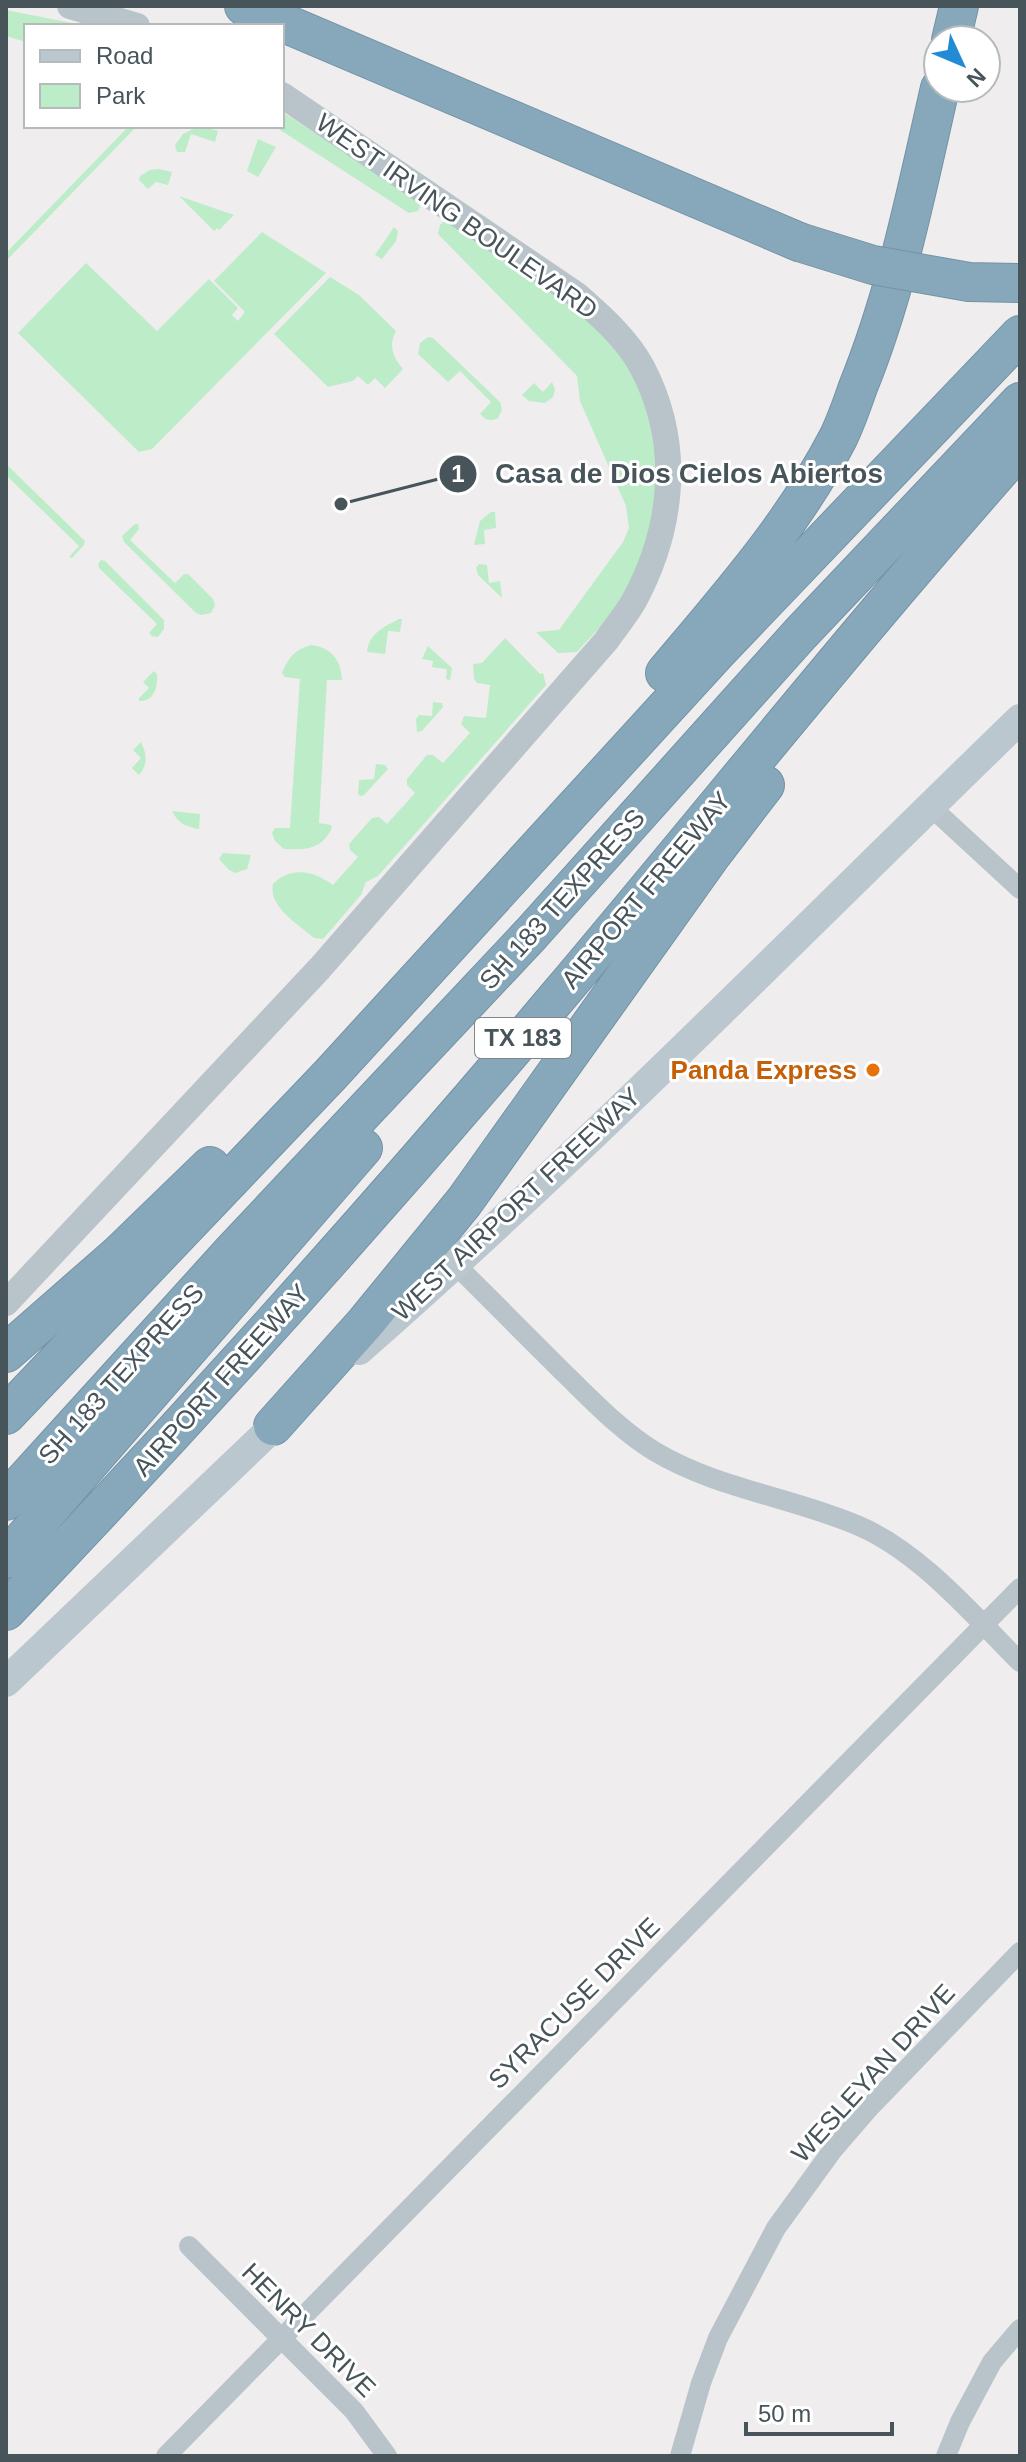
<svg xmlns="http://www.w3.org/2000/svg" width="1026" height="2462" viewBox="0 0 1026 2462" font-family="Helvetica,sans-serif">
  <style>
    .green { fill: #bdecc8 }
    .lines { fill: none; stroke-linecap: round; stroke-linejoin: round }
    .motorway-casing { stroke: #7393a6; stroke-width: 40 }
    .minor { stroke: #b9c4ca; stroke-width: 20 }
    .tertiary { stroke: #b9c4ca; stroke-width: 26 }
    .secondary { stroke: #bac7cf; stroke-width: 30 }
    .motorway { stroke: #87a8ba; stroke-width: 38 }
    .motorway-bridge-casing { stroke: #7393a6; stroke-width: 40; stroke-linecap: butt }
    .motorway-bridge { stroke: #87a8ba; stroke-width: 38 }
    .food-dot { fill: #e8710a; stroke: #fff; stroke-width: 3 }
    .labels { text-anchor: middle; stroke-width: 6; stroke-linejoin: round; paint-order: stroke }
    .shield { fill: #fff; stroke: #7e878c; stroke-width: 2 }
    .shield-label { font-size: 24px; font-weight: bold; fill: #47545a }
    .street-label { font-size: 26px; fill: #47545a; stroke: #fff }
    .food-label { font-size: 26px; font-weight: bold; fill: #c56008; stroke: #fff; text-anchor: end }
    .leader { fill: none; stroke: #47545a; stroke-width: 3 }
    .callout-dot { fill: #47545a; stroke: #fff; stroke-width: 3 }
    .mark-label { font-size: 24px; text-anchor: middle; font-weight: bold; fill: #fff }
    .callout-label { font-size: 28px; text-anchor: middle; font-weight: bold; fill: #47545a; stroke: #fff; stroke-width: 6; stroke-linejoin: round; paint-order: stroke }
  </style>
  <rect width="100%" height="100%" fill="#f0edee"/>
  <path class="green" d="M6,10L87,26H26V42L6,36Z
    M282,112L417,198L420,207L418,211L409,213L274,126H282Z
    M129,126H137L6,261V253Z
    M199,126L218,131L215,142L191,134L185,152H177L175,145L183,134Z
    M258,139L276,147L258,177L247,171Z
    M159,169L172,172L168,185L156,182L148,189L139,180L140,176L150,170Z
    M179,196L234,215L219,230L217,228L214,231Z
    M446,219L606,330L652,408L662,481L654,530L624,601L577,652L558,653L536,632L559,630L623,542L629,528L626,506L580,401L577,376L438,234L440,225Z
    M394,227L398,231L396,241L382,259L375,255Z
    M262,232L326,273L152,449L139,452L18,333L86,263L157,331L209,279L238,308L232,315L238,321L245,312L214,281Z
    M330,277L359,295L396,331C388,346 393,357 403,369L385,388L375,378L368,385L358,376L353,381L328,387L274,334Z
    M428,337L433,338L500,402L502,410L498,418C490,422 486,420 480,414L491,402L460,371L448,382L418,354L420,343Z
    M552,382L555,389L553,397L545,403L529,401L522,395L534,383L543,392Z
    M6,464L85,541L84,545L72,558L69,557L79,546L6,475Z
    M491,512H495L496,528L484,530L485,544L474,545L480,521Z
    M135,524H138L139,529L130,540L175,583L184,574H188L213,599L215,605L211,613L201,615L196,613L124,542L122,536Z
    M101,560L105,561L164,620V629L158,637L152,636L149,633L157,624L99,568L98,564Z
    M479,564L487,565L489,583L500,581L502,598L478,575L476,568Z
    M399,619H402L400,632L388,631L385,654L367,652C369,633 384,627 399,619Z
    M505,638L540,674L543,673L546,685L378,876L366,882L361,895L323,939L314,938C298,924 268,907 273,884C292,865 315,872 333,885L358,857L350,850L349,844L372,818L379,817L387,824L415,793L407,785V779L427,755H433L443,763L470,733L461,724L464,716L486,718L490,685L477,683L474,679L473,664L482,663Z
    M312,645C332,648 341,660 342,680H327L319,823L331,825L332,828C321,850 306,850 284,849L275,841L272,833L275,828H290L300,679L285,677L282,673C289,657 295,649 312,645Z
    M428,646L452,668L450,680L446,679L447,669L432,667L433,661L422,659Z
    M154,671L157,674C158,687 154,702 139,701V698L149,688L143,682Z
    M433,702L442,703L443,707L422,731L417,732L416,719L419,715L432,716Z
    M141,742C147,755 148,764 139,775L132,768L141,758L133,750Z
    M376,764L385,765L388,769L364,795L360,796L358,794L359,780L374,779Z
    M172,811L200,814L199,829C185,826 179,824 172,811Z
    M223,853L251,855L247,869L235,873L229,870L219,859Z"/>
  <g class="lines">
    <g class="motorway-casing">
      <path id="motorway" d="M244,6L799,242
        M951,40L959,6
        M665,673C728,598 793,525 838,438C846,422 852,404 858,387C897,291 917,188 940,88
        M6,1353L118,1255L210,1166
        M6,1415L331,1074L717,652L1020,335
        M273,1426L366,1322L464,1202L713,853L765,785
        M6,1501L231,1253L531,934L800,634L1020,402
        M6,1559L363,1148
        M6,1611C197,1411 382,1205 560,994C714,812 862,625 1020,448"/>
    </g>
    <path class="minor" d="M930,806L1020,889
      M456,1265C492,1301 527,1336 563,1372C591,1399 621,1431 654,1451C717,1489 792,1497 859,1526C920,1552 973,1615 1020,1662
      M189,2246L354,2411L387,2456
      M166,2456L1020,1588
      M680,2456L701,2383L718,2338L776,2228L832,2151L869,2108L1020,1952
      M946,2456L960,2422L992,2362L1020,2329"/>
    <path class="tertiary" d="M70,6L137,26
      M6,1303L320,968L606,641C615,628 626,615 634,601C674,527 682,443 642,367C627,339 601,316 577,295L282,95"/>
    <path class="secondary" d="M359,1350C588,1149 801,931 1020,719
      M6,1682L290,1411"/>
    <use href="#motorway" class="motorway"/>
    <g class="motorway-bridge-casing">
      <path id="motorway-bridge" d="M799,242L873,265L969,282L1020,283"/>
    </g>
    <use href="#motorway-bridge" class="motorway-bridge"/>
  </g>
  <circle class="food-dot" cx="873" cy="1070" r="8"/>
  <g class="labels">
    <rect class="shield" x="475" y="1018" width="96" height="40" rx="6"/>
    <g class="shield-label">
      <text x="523" y="1046">TX 183</text>
    </g>
    <g class="street-label">
      <text transform="translate(457 216) rotate(35)" y="9">WEST IRVING BOULEVARD</text>
      <text transform="translate(646 890) rotate(-50)" y="9">AIRPORT FREEWAY</text>
      <text transform="translate(562 899) rotate(-48)" y="9">SH 183 TEXPRESS</text>
      <text transform="translate(516 1204) rotate(-43)" y="9">WEST AIRPORT FREEWAY</text>
      <text transform="translate(121 1374) rotate(-48)" y="9">SH 183 TEXPRESS</text>
      <text transform="translate(221 1380) rotate(-48)" y="9">AIRPORT FREEWAY</text>
      <text transform="translate(574 2003) rotate(-45)" y="9">SYRACUSE DRIVE</text>
      <text transform="translate(873 2073) rotate(-48)" y="9">WESLEYAN DRIVE</text>
      <text transform="translate(309 2330) rotate(45)" y="9">HENRY DRIVE</text>
    </g>
    <g class="food-label">
      <text x="857" y="1079">Panda Express</text>
    </g>
  </g>
  <path class="leader" d="M341 504L458 474"/>
  <g class="callout-dot">
    <circle cx="341" cy="504" r="8"/>
    <circle cx="458" cy="474" r="20"/>
  </g>
  <g class="mark-label">
    <text x="458" y="482">1</text>
  </g>
  <g class="callout-label">
    <text x="689" y="483">Casa de Dios Cielos Abiertos</text>
  </g>
  <rect width="1026" height="2462" fill="none" stroke="#47545a" stroke-width="16"/>
  <rect x="24" y="24" width="260" height="104" fill="#ffffff" stroke="#b5bbbd" stroke-width="2"/>
  <rect x="40" y="50" width="40" height="12" fill="#bac7cf" stroke="#b5bbbd" stroke-width="2"/>
  <text x="96" y="64" font-size="24" fill="#47545a">Road</text>
  <rect x="40" y="84" width="40" height="24" fill="#bdecc8" stroke="#b5bbbd" stroke-width="2"/>
  <text x="96" y="104" font-size="24" fill="#47545a">Park</text>
  <g transform="translate(962 64) rotate(134)"><circle r="38" fill="#ffffff" stroke="#b5bbbd" stroke-width="2"/>
  <path d="M0-6L14 30L0 20L-14 30Z" fill="#228bd5"/>
  <text y="-12" font-size="22" font-weight="bold" text-anchor="middle" fill="#47545a">N</text>
  </g>
  <path d="M746 2422v12h146v-12" fill="none" stroke="#47545a" stroke-width="4"/>
  <text x="758" y="2422" font-size="24" fill="#47545a" stroke="#ffffff" stroke-width="6" paint-order="stroke">50 m</text>
</svg>
